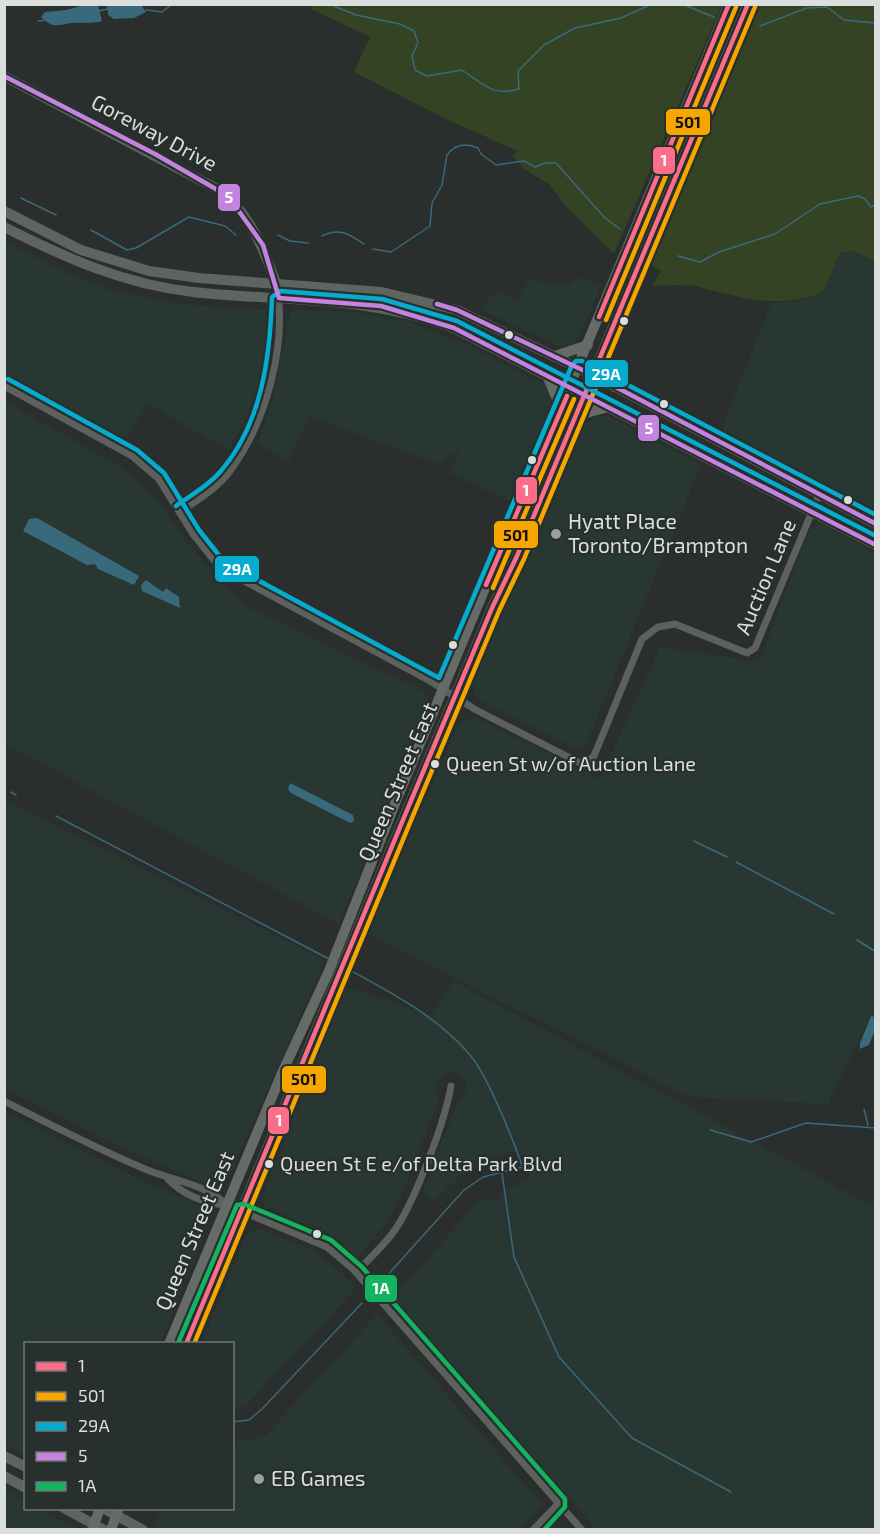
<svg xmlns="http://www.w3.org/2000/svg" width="880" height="1534" viewBox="0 0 880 1534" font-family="'Exo 2',sans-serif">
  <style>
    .built { fill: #293733 }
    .green { fill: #344324 }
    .water { fill: #396a7b }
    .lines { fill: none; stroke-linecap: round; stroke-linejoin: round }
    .stream { stroke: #396a7b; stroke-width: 1.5 }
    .street { stroke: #5c615d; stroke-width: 7 }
    .secondary { stroke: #5e6460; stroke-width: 10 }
    .primary { stroke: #656c67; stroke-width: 10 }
    .bus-1-casing { stroke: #28302d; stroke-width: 9 }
    .bus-2-casing { stroke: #28302d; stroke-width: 9 }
    .bus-3-casing { stroke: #28302d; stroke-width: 9 }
    .bus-4-casing { stroke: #28302d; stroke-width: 9 }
    .bus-5-casing { stroke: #28302d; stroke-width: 9 }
    .bus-1 { stroke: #fb6d88; stroke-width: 4.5 }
    .bus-2 { stroke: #f7a600; stroke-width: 4.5 }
    .bus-3 { stroke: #06acd0; stroke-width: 4.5 }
    .bus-4 { stroke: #c483df; stroke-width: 4.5 }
    .bus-5 { stroke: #13b361; stroke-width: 4.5 }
    .bus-dot { fill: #dadfdd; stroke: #28302d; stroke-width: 2 }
    .poi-dot { fill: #9ca19f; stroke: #28302d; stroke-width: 2 }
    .labels { text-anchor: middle; stroke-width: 4.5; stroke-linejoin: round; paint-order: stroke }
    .bus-label { font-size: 20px; fill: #dadfdd; stroke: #28302d; text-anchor: start }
    .street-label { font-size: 21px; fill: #dadfdd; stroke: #28302d }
    .poi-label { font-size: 21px; fill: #dadfdd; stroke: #28302d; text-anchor: start }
    .line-badge { stroke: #28302d; stroke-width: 2 }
    .badge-label { font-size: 16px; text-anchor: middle; font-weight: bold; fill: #fff }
    .pale-badge-label { font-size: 16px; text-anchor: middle; font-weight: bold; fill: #111 }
  </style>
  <rect width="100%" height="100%" fill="#2a2e2c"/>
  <path class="built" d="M4,241L63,271L113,291L188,305L268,310L262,378L242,426L229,450L147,404L127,439L5,374Z
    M849,250L875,262V516L720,434L771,303L805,300L823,292L840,253Z
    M580,277L601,285L579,338L569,346L560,347L481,310L489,297L498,292L517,300L529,279L564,286Z
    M296,309L362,313L406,321L465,343L545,385L551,397L550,407L518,483L510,496V502L450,473L459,451L437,464L310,416L289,461L257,444L272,402L290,313Z
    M4,401L118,465L153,494L191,547L243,605L424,691L428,700L427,709L339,924L5,744Z
    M597,416H609L701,465L586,745L574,748L477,699L472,685L584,425Z
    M821,524L875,553V1006L828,1104L689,1097L366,933L458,725L467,719L477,718L600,779L660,647L759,662L807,534L811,528Z
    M5,801L325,960L230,1175L221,1184L208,1185L119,1146L5,1090Z
    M453,981L875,1207V1529H596L393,1297L479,1201L500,1199V1193L530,1178L520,1150L476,1161L434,1201L422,1193L457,1103L467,1091L466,1081L458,1073H447L438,1079L435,1089L439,1099L399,1202L383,1228L354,1261L329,1237L265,1206L262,1198L264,1191L344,986L431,1015Z
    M4,1110L123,1172L198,1204L204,1210L208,1220L206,1232L160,1343L26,1344L25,1457L5,1443Z
    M260,1229L315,1251L357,1287L246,1406L233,1408L232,1344L201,1343L244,1240L251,1231Z
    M377,1314L542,1504L519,1529L161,1530L153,1524L164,1509L232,1508L233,1442L264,1437Z
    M4,1488L25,1501L26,1508L39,1509L74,1527L68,1530L5,1529Z"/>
  <path class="green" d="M312,5L722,4V5L614,254L563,203L550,185L523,168L512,155L518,151L448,120L354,72L370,37L311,9Z
    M755,5H875V262L854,251L840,253L823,292C781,310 742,298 699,287C685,284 667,286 652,286L661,271L648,263Z"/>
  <path class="water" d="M84,5H98L102,21C91,24 83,22 72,23C57,25 53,29 41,17L45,12L66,10Z
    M107,5H141L146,12L134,18L114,19L108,15Z
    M37,518L139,576L134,585L98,569L95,564L87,565L23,531L29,519Z
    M146,580L163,592L166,588L179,597L180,608L142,591L141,585Z
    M290,783L353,815L354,821L350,823L291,793L288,789Z
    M871,1016L875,1017V1030L869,1045L860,1049V1043Z"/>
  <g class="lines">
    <path class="stream" d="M329,4L356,15L400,24L414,31L418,43L412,56L415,70L427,76L462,70C483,84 493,97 519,89L518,71L544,45L575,28L621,18L652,4
      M682,4L714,17
      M146,10L162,12L172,4
      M98,11L108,9
      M38,21L46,20
      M760,26L807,8L827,7L844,20L876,23
      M21,198L56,215
      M91,230L127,250L136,248L189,217L225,226L236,235
      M278,235L290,241L308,243
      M322,236C339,227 349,234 364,244
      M373,249L391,252L430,226L432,203L442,185L447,155C455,144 466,143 478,148L481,154L496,165L524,161L535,167L545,163H556L605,218L620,229
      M678,256L700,262L719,252L775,234L820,204L858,196L865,199L871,207L876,205
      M11,792L16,795
      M56,816L329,959
      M694,841L727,857
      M736,862L834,914
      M857,940L876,952
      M346,968C390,992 437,1016 470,1055C487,1074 514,1142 523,1168
      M864,1109L868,1125
      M710,1130L751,1142L806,1123L876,1128
      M502,1173L514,1257L559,1357L632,1438L731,1492
      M384,1279L464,1190L483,1177L527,1166
      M232,1422L249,1420L262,1409L362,1303"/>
    <path class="street" d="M4,386L132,456L158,478L193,534L213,559L233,575L430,681L476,710L580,763L587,762L594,756L642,639L658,627L675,624L747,653L755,648L819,495
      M180,512C197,500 218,488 230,471C267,421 288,343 276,283
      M4,1101C51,1125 97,1149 145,1169C173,1181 204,1183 227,1205
      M168,1179C184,1196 205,1203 227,1205L327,1247L352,1268L582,1530
      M356,1272C370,1258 386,1244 397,1227C416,1197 445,1122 451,1086
      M533,1530L559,1503"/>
    <path class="secondary" d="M4,76L219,190C250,213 263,248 276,283
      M4,211L81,250L149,271L199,278L382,292L457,310L593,375L876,524
      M4,227C66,258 123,284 193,292C283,302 367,295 454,328L876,545
      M4,1456L26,1467
      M4,1476L26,1488
      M64,1508L104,1530
      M103,1508L143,1530"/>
    <path class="primary" d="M603,353L615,387
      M555,356L588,345
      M547,375L561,409
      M576,416L608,407
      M169,1344L282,1073L328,973L394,806L729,4
      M186,1344L405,815L492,608L517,556L748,4
      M92,1530L100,1508
      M111,1530L119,1508"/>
    <g class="bus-1-casing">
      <path id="bus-1" d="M599,317L729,4
        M486,585L567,396
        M186,1344L405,815L492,608L517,556L748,4"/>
    </g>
    <g class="bus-2-casing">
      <path id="bus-2" d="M606,320L736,7
        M493,588L574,399
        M194,1344L412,818L499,611L524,559L755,7"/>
    </g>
    <g class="bus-3-casing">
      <path id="bus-3" d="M8,379L137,450L164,473L199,530L218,554L237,569L439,678L572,365L576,361H582L876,515
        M176,506C191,495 208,486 220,472C262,424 270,357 272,297L280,291L382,299L457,321L876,536"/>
    </g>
    <g class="bus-4-casing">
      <path id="bus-4" d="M4,76L155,154L228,196L263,245L279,298L381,306L454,328L876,545
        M437,304L457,310L593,375L876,524"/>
    </g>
    <g class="bus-5-casing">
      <path id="bus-5" d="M179,1341L237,1205L244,1204L331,1240L362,1267L565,1499V1507L544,1530"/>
    </g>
    <use href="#bus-1" class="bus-1"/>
    <use href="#bus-2" class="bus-2"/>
    <use href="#bus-3" class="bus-3"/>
    <use href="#bus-4" class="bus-4"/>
    <use href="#bus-5" class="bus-5"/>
  </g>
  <g class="bus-dot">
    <circle cx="624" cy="321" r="5"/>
    <circle cx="509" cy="335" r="5"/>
    <circle cx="664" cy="404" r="5"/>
    <circle cx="532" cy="460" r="5"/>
    <circle cx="848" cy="500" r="5"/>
    <circle cx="453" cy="645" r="5"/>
    <circle cx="435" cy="764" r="5"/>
    <circle cx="269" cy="1164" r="5"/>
    <circle cx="317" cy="1234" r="5"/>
  </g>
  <g class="poi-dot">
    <circle cx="556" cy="534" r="6"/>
    <circle cx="259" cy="1479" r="6"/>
  </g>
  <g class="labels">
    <g class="bus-label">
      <text x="446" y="771">Queen St w/of Auction Lane</text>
      <text x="280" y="1171">Queen St E e/of Delta Park Blvd</text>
    </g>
    <g class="street-label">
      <text transform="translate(154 133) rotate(28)" y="7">Goreway Drive</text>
      <text transform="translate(766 577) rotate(-67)" y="7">Auction Lane</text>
      <text transform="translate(398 782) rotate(-67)" y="7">Queen Street East</text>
      <text transform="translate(195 1231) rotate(-67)" y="7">Queen Street East</text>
    </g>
    <g class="poi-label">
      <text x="568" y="529">Hyatt Place<tspan x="568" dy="24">Toronto/Brampton</tspan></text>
      <text x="271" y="1486">EB Games</text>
    </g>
  </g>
  <g class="line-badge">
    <rect x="665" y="108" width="46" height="28" rx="6" fill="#f7a600"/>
    <rect x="652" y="146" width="24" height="29" rx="6" fill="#fb6d88"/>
    <rect x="217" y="183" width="24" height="29" rx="6" fill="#c483df"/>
    <rect x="584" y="359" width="45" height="29" rx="6" fill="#06acd0"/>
    <rect x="637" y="414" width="23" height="28" rx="6" fill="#c483df"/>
    <rect x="515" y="476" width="23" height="29" rx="6" fill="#fb6d88"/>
    <rect x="493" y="520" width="46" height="29" rx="6" fill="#f7a600"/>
    <rect x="214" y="555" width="46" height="28" rx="6" fill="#06acd0"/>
    <rect x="281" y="1065" width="46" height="29" rx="6" fill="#f7a600"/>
    <rect x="267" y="1106" width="23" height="29" rx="6" fill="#fb6d88"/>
    <rect x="364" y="1274" width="34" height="29" rx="6" fill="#13b361"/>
  </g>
  <g class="badge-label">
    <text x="664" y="166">1</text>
    <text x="229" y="203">5</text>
    <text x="606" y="380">29A</text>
    <text x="649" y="434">5</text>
    <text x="526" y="496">1</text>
    <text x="237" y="575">29A</text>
    <text x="279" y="1126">1</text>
    <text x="381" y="1294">1A</text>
  </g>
  <g class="pale-badge-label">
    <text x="688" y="128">501</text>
    <text x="516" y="541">501</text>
    <text x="304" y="1085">501</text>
  </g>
  <rect width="880" height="1534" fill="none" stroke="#dadfdd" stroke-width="12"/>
  <rect x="24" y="1342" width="210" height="168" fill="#28302d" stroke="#6f7673" stroke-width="1.5"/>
  <rect x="36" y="1362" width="30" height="9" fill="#fb6d88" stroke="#6f7673" stroke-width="1.5"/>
  <text x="78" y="1372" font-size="18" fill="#dadfdd">1</text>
  <rect x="36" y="1392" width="30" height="9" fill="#f7a600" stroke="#6f7673" stroke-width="1.5"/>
  <text x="78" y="1402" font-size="18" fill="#dadfdd">501</text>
  <rect x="36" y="1422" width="30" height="9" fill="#06acd0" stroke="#6f7673" stroke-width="1.5"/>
  <text x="78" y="1432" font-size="18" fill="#dadfdd">29A</text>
  <rect x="36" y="1452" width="30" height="9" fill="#c483df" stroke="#6f7673" stroke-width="1.5"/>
  <text x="78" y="1462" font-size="18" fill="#dadfdd">5</text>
  <rect x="36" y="1482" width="30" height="9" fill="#13b361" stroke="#6f7673" stroke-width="1.5"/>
  <text x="78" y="1492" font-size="18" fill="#dadfdd">1A</text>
</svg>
